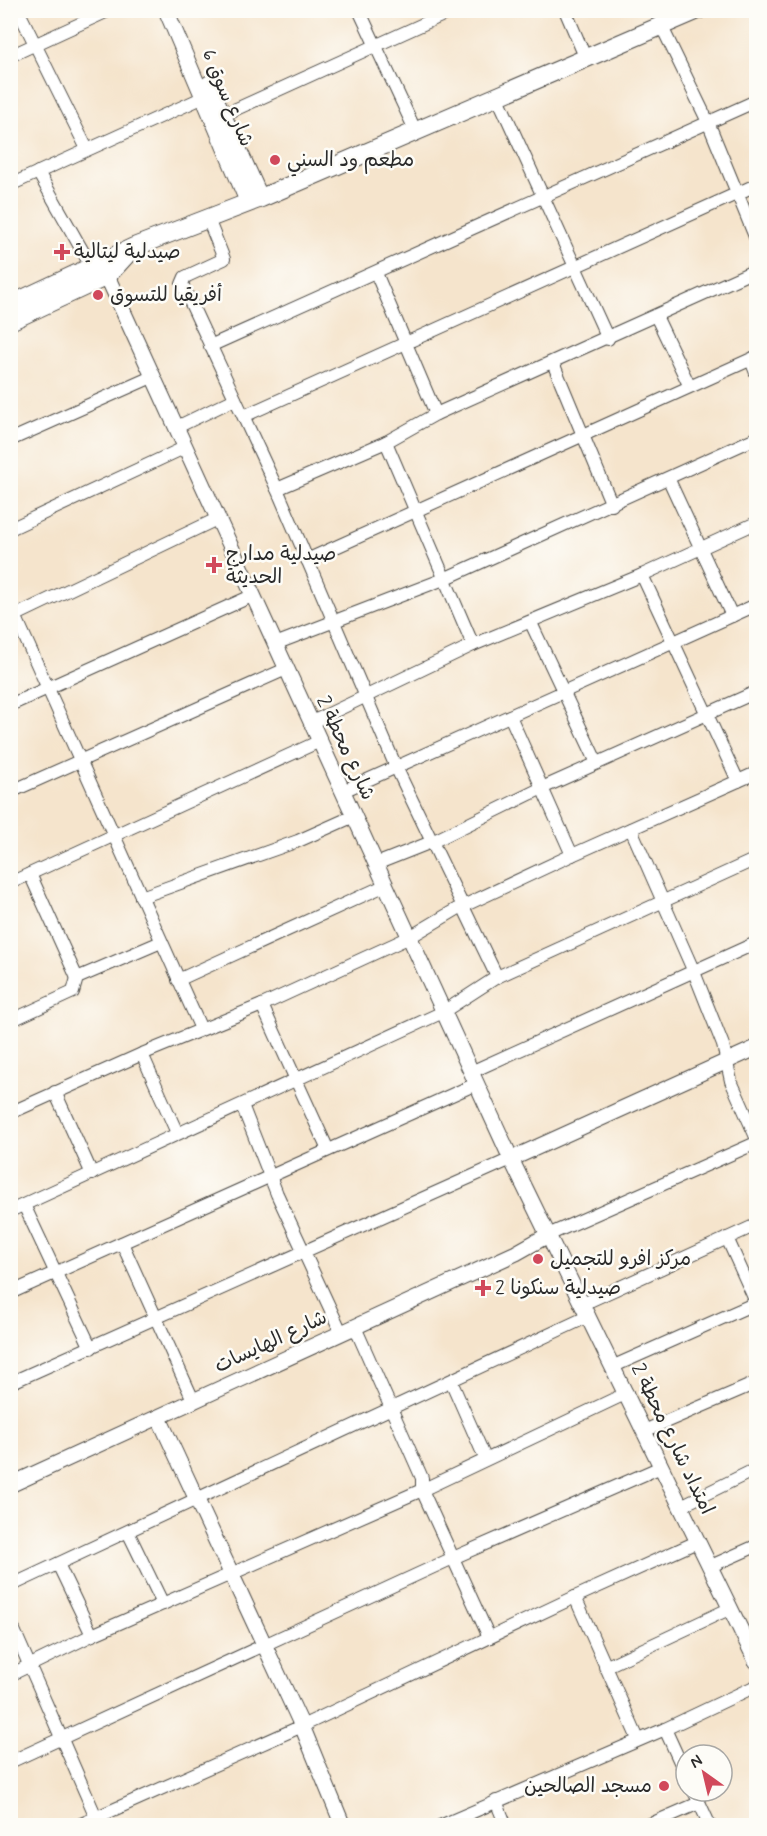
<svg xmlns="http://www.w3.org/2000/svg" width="767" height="1836" viewBox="0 0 767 1836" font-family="Mynerve,'Playpen Sans Arabic',sans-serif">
<rect width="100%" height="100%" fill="#fdfcf7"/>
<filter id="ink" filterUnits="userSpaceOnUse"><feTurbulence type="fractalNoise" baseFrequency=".0167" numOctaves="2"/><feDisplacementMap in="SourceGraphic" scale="12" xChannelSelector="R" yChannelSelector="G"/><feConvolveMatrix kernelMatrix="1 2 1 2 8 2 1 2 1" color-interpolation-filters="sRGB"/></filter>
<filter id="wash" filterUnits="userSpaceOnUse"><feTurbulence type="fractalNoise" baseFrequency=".008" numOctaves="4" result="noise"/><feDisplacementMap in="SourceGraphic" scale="24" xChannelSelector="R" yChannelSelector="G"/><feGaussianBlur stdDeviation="1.35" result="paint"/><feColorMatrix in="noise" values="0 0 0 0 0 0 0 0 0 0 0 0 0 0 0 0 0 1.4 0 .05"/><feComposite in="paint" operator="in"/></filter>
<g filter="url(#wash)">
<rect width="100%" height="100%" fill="#f5e4cc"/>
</g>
<g filter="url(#ink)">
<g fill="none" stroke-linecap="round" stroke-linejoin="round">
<g stroke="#494743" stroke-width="14">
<g id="minor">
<path d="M 18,10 L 87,149"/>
<path d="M 359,10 L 416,132"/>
<path d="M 565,10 L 586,59"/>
<path d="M 662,27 L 708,122 L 756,239"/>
<path d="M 10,56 L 110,10"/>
<path d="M 498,98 L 608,339"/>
<path d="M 223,115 L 454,10"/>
<path d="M 38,172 L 91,266"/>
<path d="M 10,185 L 204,97"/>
<path d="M 208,219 L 224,259 L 185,277 L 182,284 L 277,489 L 396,767 L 497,977"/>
<path d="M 376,273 L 436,414"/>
<path d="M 656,316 L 689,385"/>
<path d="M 210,346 L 756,101"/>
<path d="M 751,360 L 756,373"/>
<path d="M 553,363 L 612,505"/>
<path d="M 244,416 L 756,185"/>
<path d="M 177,427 L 235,399"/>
<path d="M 10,440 L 154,376"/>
<path d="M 386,442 L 473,645"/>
<path d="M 669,480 L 732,616"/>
<path d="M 277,489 L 386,442 L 436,414 L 756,270"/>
<path d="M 10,529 L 186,447"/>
<path d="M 307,560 L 756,357"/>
<path d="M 642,575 L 738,781"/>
<path d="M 10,604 L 201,1029"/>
<path d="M 10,618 L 219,518"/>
<path d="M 531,623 L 597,763"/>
<path d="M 275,644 L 444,579 L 756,438"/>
<path d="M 10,705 L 254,595"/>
<path d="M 510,716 L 572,855"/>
<path d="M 310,723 L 473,645 L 642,575 L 756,523"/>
<path d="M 343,791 L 756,605"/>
<path d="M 10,792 L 286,669"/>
<path d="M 631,829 L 694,972 L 723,1045 L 731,1081 L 756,1137"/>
<path d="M 376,864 L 434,841 L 542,788 L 756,692"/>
<path d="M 30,874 L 77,978"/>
<path d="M 10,883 L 320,741"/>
<path d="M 141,897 L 298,841 L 354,816"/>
<path d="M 178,980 L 386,885"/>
<path d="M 262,1005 L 328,1150"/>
<path d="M 10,1021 L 73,992 L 77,978 L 161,942"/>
<path d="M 142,1054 L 177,1133"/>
<path d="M 471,1072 L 756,943"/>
<path d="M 55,1092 L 92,1174"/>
<path d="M 242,1105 L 277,1194 L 341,1332"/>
<path d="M 10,1113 L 142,1054 L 262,1005 L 410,937 L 457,909 L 572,855 L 756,773"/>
<path d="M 24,1205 L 91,1348"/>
<path d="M 10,1211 L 443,1012 L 497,977 L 756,859"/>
<path d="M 548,1235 L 756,1143"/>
<path d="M 727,1238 L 756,1302"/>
<path d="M 122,1243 L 194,1402"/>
<path d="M 10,1293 L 476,1084"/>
<path d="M 583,1304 L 756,1225"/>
<path d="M 355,1327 L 422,1478 L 422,1490 L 489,1637"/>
<path d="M 614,1366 L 756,1303"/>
<path d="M 451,1381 L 485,1458"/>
<path d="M 10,1383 L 511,1159"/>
<path d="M 644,1431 L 756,1383"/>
<path d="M 681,1506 L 756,1469"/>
<path d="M 128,1532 L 163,1604"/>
<path d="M 58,1564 L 92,1635"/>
<path d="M 711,1566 L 756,1546"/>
<path d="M 10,1586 L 589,1316"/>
<path d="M 575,1597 L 638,1739"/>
<path d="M 10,1621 L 96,1817"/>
<path d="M 605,1667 L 731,1608"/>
<path d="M 10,1675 L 92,1635 L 422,1490 L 627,1393"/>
<path d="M 665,1729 L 686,1775"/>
<path d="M 10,1762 L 453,1558 L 661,1467"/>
<path d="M 694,1791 L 710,1826"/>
<path d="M 496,1801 L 506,1826"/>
<path d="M 77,1826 L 302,1726 L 575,1597 L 699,1541"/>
<path d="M 440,1826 L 665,1729 L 756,1686"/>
<path d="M 646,1826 L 699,1803"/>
</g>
</g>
<g stroke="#494743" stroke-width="17">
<g id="tertiary">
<path d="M 166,10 L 248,203"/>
<path d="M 209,83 L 261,198"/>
<path d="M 102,265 L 511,1159 L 756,1661"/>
<path d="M 511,1159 L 756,1048"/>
<path d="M 159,1418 L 302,1726 L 343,1826"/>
<path d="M 10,1485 L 516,1253 L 548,1235"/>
</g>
</g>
<g stroke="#494743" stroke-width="20">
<g id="secondary">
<path d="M 10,305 L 134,247 L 261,198 L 698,10"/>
<path d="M 10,321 L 107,276 L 129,252"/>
</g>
</g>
<use href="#minor" stroke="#fff" stroke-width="12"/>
<use href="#tertiary" stroke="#fff" stroke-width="15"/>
<use href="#secondary" stroke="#fff" stroke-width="18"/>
</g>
</g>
<g fill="#d1495b" stroke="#fdfcf7" stroke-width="2">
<circle cx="275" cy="160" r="6"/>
<path d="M59 243h6v6h6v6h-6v6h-6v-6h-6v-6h6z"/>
<circle cx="98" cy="295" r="6"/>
<path d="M211 556h6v6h6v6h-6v6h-6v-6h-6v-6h6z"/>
<circle cx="538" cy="1259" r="6"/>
<path d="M480 1279h6v6h6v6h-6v6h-6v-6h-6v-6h6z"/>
<circle cx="664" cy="1786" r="6"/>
</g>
<g text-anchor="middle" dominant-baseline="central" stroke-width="5" stroke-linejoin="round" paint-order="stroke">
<g font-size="20" fill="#2b2b2b" stroke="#fdfcf7">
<text transform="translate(227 98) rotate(67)">شارع سوق 6</text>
<text transform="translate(345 748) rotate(65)">شارع محطة 2</text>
<text transform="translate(271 1342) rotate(-25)">شارع الهايسات</text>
<text transform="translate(672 1439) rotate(64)">امتداد شارع محطة 2</text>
</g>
<g font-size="20" fill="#2b2b2b" stroke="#fdfcf7" text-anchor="start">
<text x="287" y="160">مطعم ود السني</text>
<text x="74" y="252">صيدلية ليتالية</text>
<text x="110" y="295">أفريقيا للتسوق</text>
<text x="226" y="554">صيدلية مدارج<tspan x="226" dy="23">الحديثة</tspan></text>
<text x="550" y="1259">مركز افرو للتجميل</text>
<text x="495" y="1288">صيدلية سنكونا 2</text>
<text x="652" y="1786" text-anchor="end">مسجد الصالحين</text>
</g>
</g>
<rect width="767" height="1836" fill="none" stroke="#fdfcf7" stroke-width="36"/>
<g transform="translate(704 1773) rotate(326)"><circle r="28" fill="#fdfcf7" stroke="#a9a8a5" stroke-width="1.5"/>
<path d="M0-4.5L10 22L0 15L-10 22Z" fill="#d1495b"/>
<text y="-9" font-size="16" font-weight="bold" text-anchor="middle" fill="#2b2b2b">N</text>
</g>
</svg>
